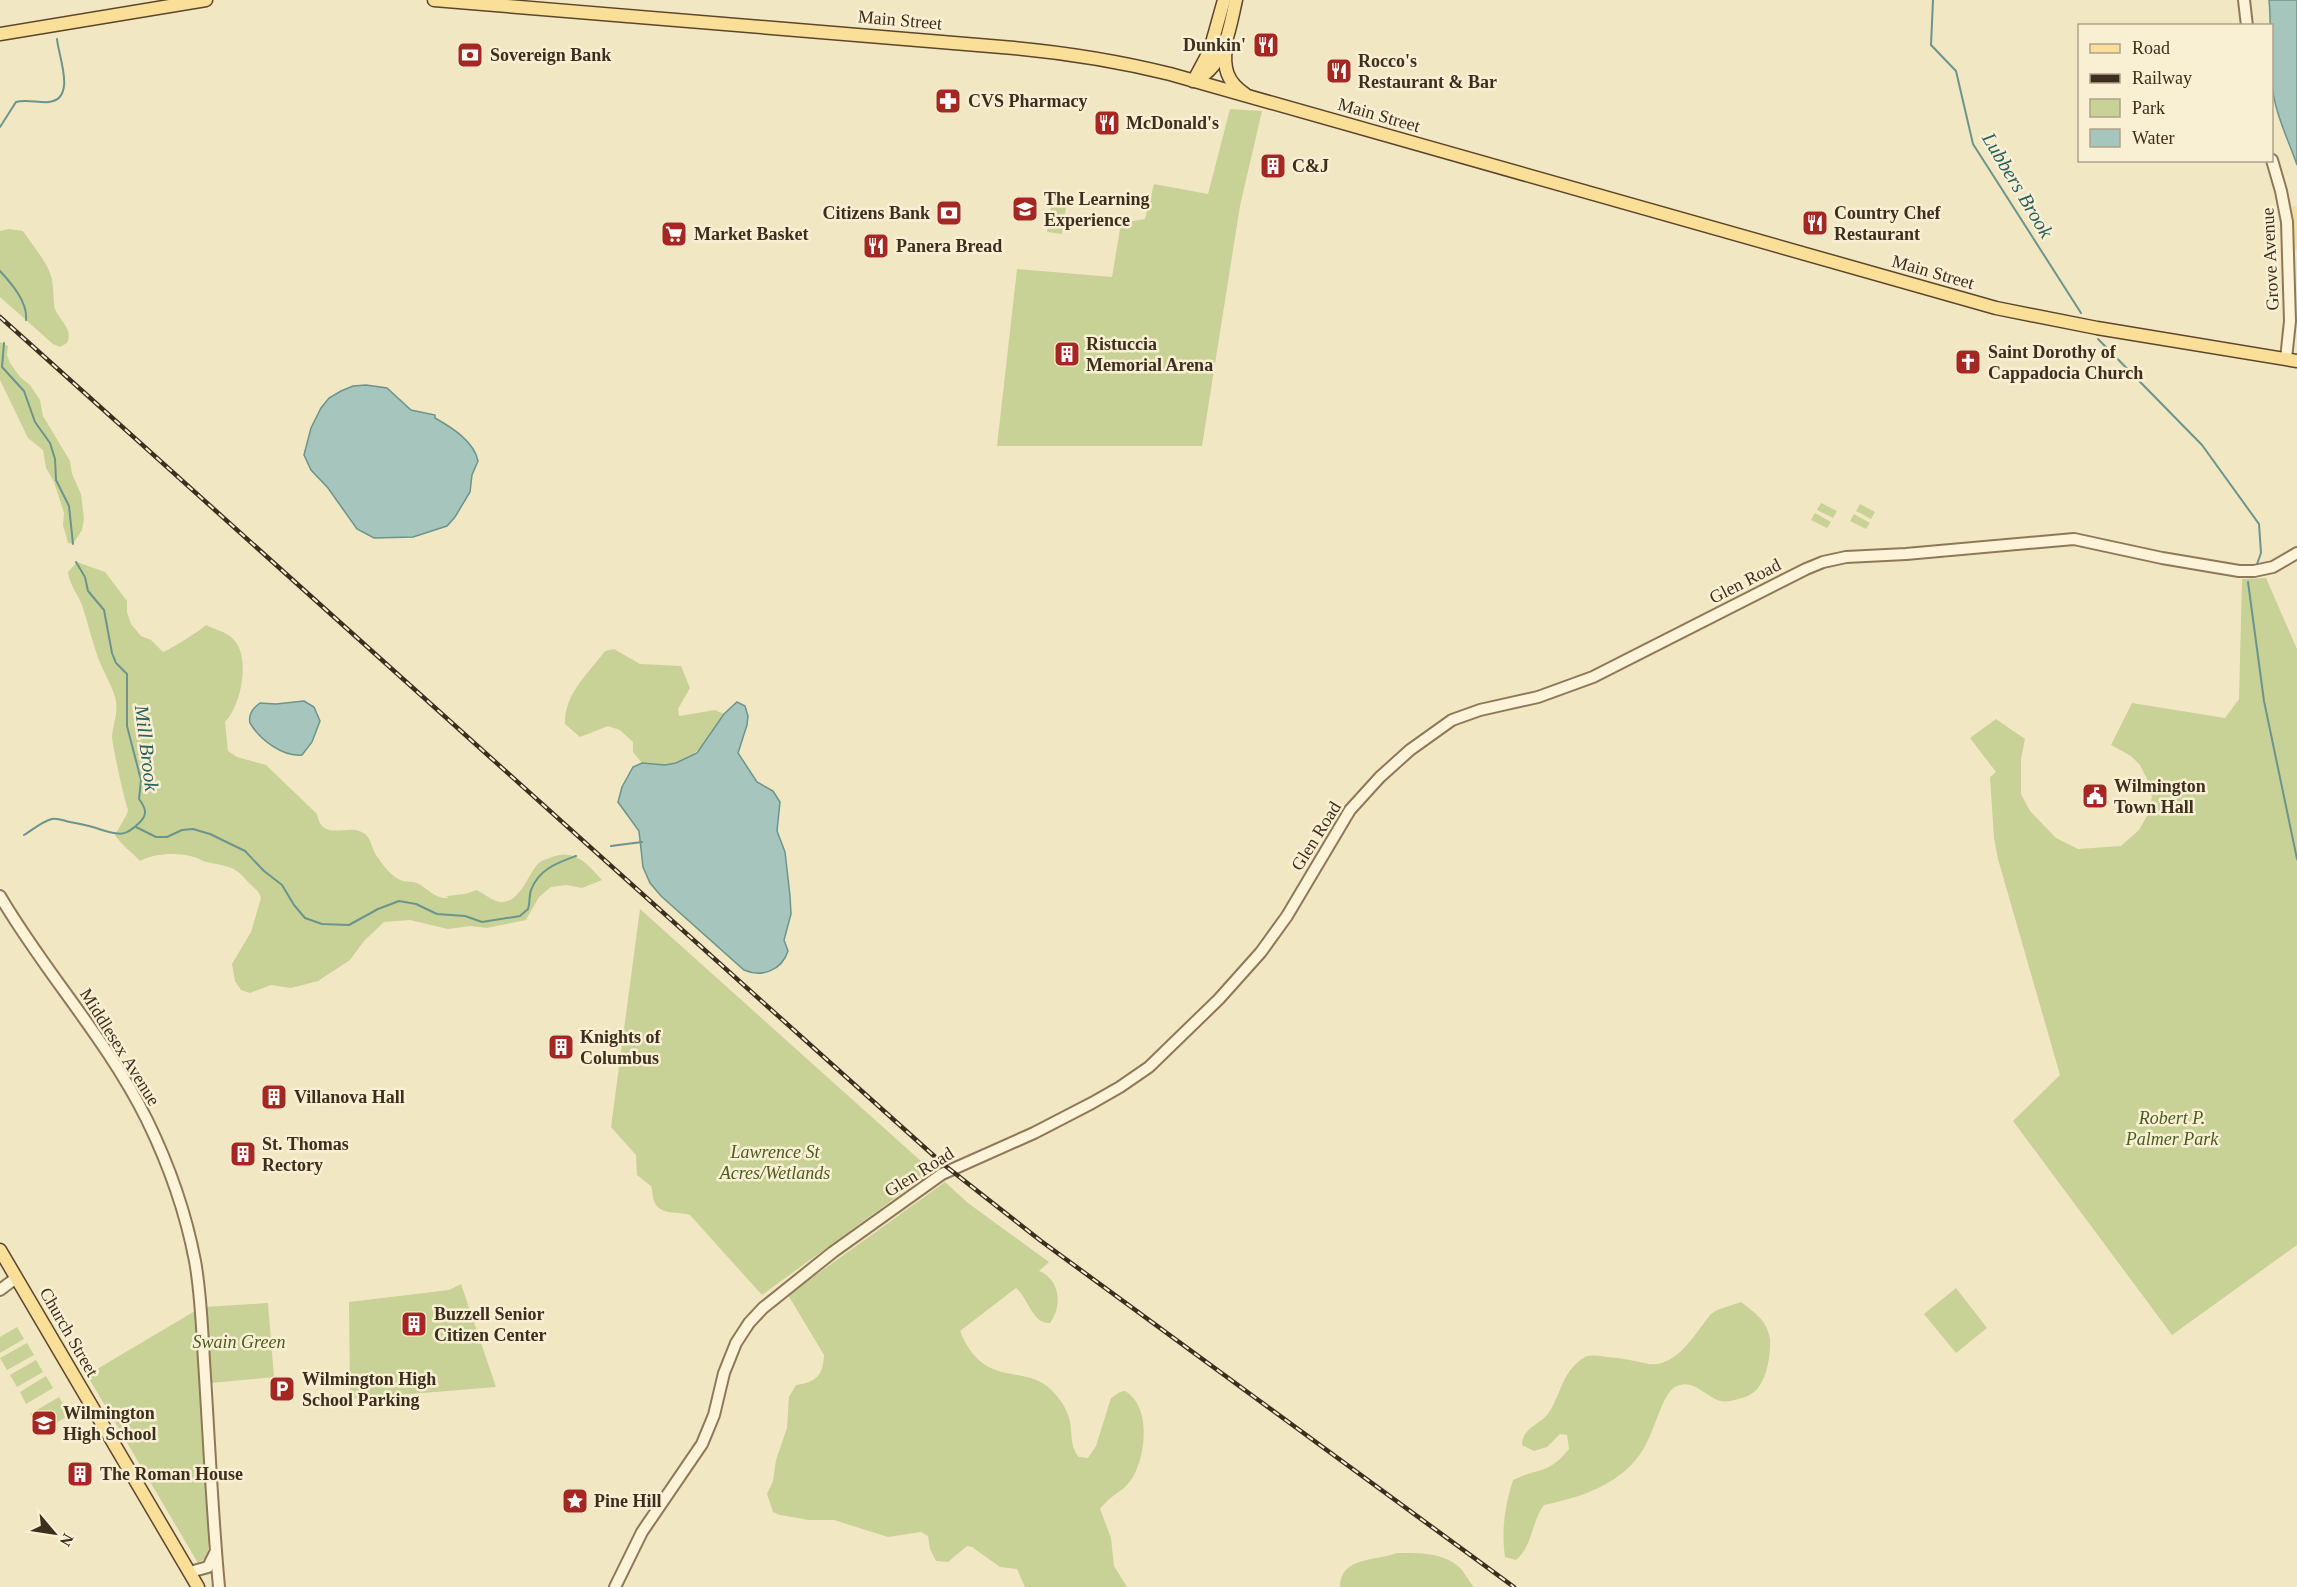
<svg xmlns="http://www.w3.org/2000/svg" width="2297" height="1587" viewBox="0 0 2297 1587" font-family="Georgia,serif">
<rect width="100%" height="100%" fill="#f2e7c3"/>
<g fill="#c8d296">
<path d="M 1230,109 L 1262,111 L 1240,206 L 1202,446 L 997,446 L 1017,269 L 1112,277 L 1121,223 L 1145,219 L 1154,184 L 1208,194 Z"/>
<path d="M 1053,193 L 1068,195 L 1062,234 L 1047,232 Z"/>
<path d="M 9,229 L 23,231 C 32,245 46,260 51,276 C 54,285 53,303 55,309 C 60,321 74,330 67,343 L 60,347 L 53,344 L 0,297 L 0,231 Z"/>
<path d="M 0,342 L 8,346 L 7,355 L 10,363 L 20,377 L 30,385 L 40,400 L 43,416 L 70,461 L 72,474 L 81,494 L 84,518 L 82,530 L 73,544 L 68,543 L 63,525 L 64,513 L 54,482 L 46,468 L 43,450 L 28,438 L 0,380 Z"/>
<path d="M 1821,503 L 1837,511 L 1833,518 L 1817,510 Z"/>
<path d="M 1860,504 L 1875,512 L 1871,519 L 1856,511 Z"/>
<path d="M 1815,513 L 1831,522 L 1827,528 L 1811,520 Z"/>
<path d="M 1854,514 L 1870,523 L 1866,529 L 1850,521 Z"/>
<path d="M 77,562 L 105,572 L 127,601 L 127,612 L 131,624 L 141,636 L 151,640 L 163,652 C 168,651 201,630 206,625 C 214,629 226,632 232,638 C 252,655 241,706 225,722 L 228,751 L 237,757 L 266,765 L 317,814 C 323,845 350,820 366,835 C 371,839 372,849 376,855 C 383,865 391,877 403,881 C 407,882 412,881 417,883 C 429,889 434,899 449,898 L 446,896 L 465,894 L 477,890 C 484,894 494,902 502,902 C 521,902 528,873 539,863 C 542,860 548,859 552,857 C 574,848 588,864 602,880 L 582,888 L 566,885 L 551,887 L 539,897 L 526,920 L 487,928 L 470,926 L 448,929 L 410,920 L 384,922 L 364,941 L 350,960 L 318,981 L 291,988 L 271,985 L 250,993 L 241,990 L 235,981 L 232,964 L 251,932 L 261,898 C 259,891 255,889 250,884 C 234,865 230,867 206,862 C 202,861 198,858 194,857 C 179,852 153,853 140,861 C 131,851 122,846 115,835 L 127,814 L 128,809 C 125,804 112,743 112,737 C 113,724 118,714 116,701 C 114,689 103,671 98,658 C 92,641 88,623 82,605 C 78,594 69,584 68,572 Z"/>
<path d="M 2266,578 L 2297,649 L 2297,1245 L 2172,1335 L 2013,1121 L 2060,1075 L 1998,859 L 1994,838 L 1990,777 L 1996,772 L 1970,738 L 1996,719 L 2025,739 L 2021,759 L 2021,794 L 2030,811 L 2056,838 L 2078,849 L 2121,846 L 2139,830 L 2147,816 L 2152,797 L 2147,779 L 2140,765 L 2131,756 L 2111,745 L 2132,703 L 2225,718 L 2239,699 L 2242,579 Z"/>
<path d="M 614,649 L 640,664 L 681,666 L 690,688 L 678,709 L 679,716 L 715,710 L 724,714 C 709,736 696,764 665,765 C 658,765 650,763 642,763 L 633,752 L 633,742 L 620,730 L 608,726 L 580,737 L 565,724 C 564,694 588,674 605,651 Z"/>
<path d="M 640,909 L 932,1171 L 762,1295 L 690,1215 C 679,1211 659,1216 654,1201 C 652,1196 653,1191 651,1186 L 637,1175 L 636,1155 L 611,1127 Z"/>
<path d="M 945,1182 L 968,1203 L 1049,1262 L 1039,1271 C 1060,1279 1063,1306 1050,1323 C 1032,1324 1029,1299 1016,1288 L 960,1331 C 985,1393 1027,1360 1055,1394 C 1061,1400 1067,1410 1069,1418 C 1073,1431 1069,1446 1079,1457 L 1088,1458 L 1096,1446 L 1111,1398 L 1120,1392 L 1125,1391 C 1152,1406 1146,1458 1131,1480 C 1123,1492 1110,1495 1100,1509 L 1111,1538 L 1114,1566 L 1127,1587 L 1025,1587 L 1017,1569 L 1000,1567 L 972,1547 L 967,1546 L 948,1562 L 936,1561 L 930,1549 L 928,1536 L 921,1532 L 888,1537 L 834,1520 L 809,1520 L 780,1515 L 773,1512 L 767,1494 L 773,1481 L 776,1460 L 787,1428 L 789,1397 L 796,1385 C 816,1382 823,1376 824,1355 L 788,1295 Z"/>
<path d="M 461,1284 L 496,1387 L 350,1399 L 349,1302 L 449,1290 Z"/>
<path d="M 1956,1288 L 1987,1328 L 1956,1353 L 1924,1314 Z"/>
<path d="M 1741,1302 C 1755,1313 1768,1321 1770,1340 C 1771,1356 1766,1386 1751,1394 C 1747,1397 1742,1398 1738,1399 C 1733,1401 1726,1402 1720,1401 C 1705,1396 1692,1377 1675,1387 C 1666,1392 1661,1409 1657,1418 C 1653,1428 1649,1439 1644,1448 C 1623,1484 1582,1497 1544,1505 C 1531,1522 1533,1546 1516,1560 L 1505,1557 C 1501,1530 1505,1505 1513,1480 C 1540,1467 1548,1475 1569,1449 L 1567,1435 L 1560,1434 L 1547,1447 L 1534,1451 L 1522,1445 C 1522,1429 1537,1426 1547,1415 C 1561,1397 1561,1371 1585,1357 C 1591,1354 1600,1356 1607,1357 C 1622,1358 1635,1361 1649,1364 C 1677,1368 1696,1332 1711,1314 L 1717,1310 Z"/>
<path d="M 268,1303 L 274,1377 L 211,1383 L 205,1307 Z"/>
<path d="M 195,1311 L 209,1542 L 207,1557 L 198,1563 L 87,1375 Z"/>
<path d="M 17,1327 L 24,1339 L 0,1353 L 0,1337 Z"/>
<path d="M 27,1343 L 34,1355 L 7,1370 L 0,1358 Z"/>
<path d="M 36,1360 L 43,1372 L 17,1387 L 10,1375 Z"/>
<path d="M 46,1376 L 53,1388 L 26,1404 L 20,1392 Z"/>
<path d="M 59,1397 L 70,1415 L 40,1432 L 30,1414 Z"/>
<path d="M 1397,1553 C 1418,1553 1442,1552 1459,1567 C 1465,1572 1468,1581 1474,1587 L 1340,1587 C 1340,1556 1378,1561 1397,1553 Z"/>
</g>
<path fill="#f1de9e" d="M 2292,206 L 2297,206 L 2297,250 L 2295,250 Z"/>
<g fill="#a6c5bd" stroke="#6b958c" stroke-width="1.5">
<path d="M 2269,0 L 2297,0 L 2297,165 C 2288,139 2274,111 2272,84 C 2268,55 2272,28 2269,0 Z"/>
<path d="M 366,385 L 387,388 L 411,410 L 435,415 L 435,418 C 451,427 474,441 478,461 L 472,475 L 470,492 L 455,517 L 447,526 L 413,537 L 374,538 L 357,529 L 328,488 L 311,470 L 304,455 L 311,428 L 321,408 L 329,398 L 341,391 L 353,386 Z"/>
<path d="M 304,701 L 314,707 L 320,721 L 312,742 L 302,755 C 283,757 260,740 250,723 C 248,714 253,708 260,703 L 276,704 Z"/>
<path d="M 737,702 L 745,706 L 748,716 L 747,725 L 738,753 L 757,782 L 773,791 L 780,802 L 777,831 L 785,852 L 790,896 L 791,914 L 784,940 L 788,951 C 782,970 762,978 744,970 L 661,896 L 650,883 L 643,867 L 639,831 L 618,802 L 622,787 L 633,767 L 642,763 L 665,765 L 676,763 L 697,753 L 724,714 Z"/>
</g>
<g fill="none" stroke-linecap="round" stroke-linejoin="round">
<g stroke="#6b958c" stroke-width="2">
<path d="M 1933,0 L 1931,45 L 1956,71 L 1973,144 L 2081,313"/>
<path d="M 0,127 L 16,102 C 27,99 38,103 49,102 C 77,99 58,55 57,39"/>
<path d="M 0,271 C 11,283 28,302 26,320"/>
<path d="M 2098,339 L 2202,445 L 2259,524 L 2261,553 L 2257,564"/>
<path d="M 4,343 L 2,367 L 24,391 L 35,422 L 50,443 L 55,459 L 56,480 L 69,506 L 73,544"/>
<path d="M 2248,582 L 2264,701 L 2297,859"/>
<path d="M 136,827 L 156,837 L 167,837 L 182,830 L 193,829 L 210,834 L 245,851 L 264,871 L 282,885 L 294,905 L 305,918 L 322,924 L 349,925 L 378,909 L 399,901 L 416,904 L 437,914 L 465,916 L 482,922 L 520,916 L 528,909 C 530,903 529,896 531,890 C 539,869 557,863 576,856"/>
<path d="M 24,835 C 32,830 43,821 52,819 C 59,818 64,821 70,822 C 81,824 92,826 102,830 C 120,835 125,837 139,823 C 148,815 146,808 139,799 L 141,780 L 127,726 L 127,674 L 116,663 L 112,653 L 104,610 L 88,591 L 85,577 L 76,562"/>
<path d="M 611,846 L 642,842"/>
</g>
<g stroke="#8f7858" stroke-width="14">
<g id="minor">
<path d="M 2244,0 L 2247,26"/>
<path d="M 2272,160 L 2281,191 L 2287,222 L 2290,321 L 2286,359"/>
<path d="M 0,896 C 45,973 107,1039 147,1120 C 168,1163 186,1214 195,1261 C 201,1294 202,1328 204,1361 C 209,1436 212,1512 219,1587"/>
<path d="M 0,1290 L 16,1278"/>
<path d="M 190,1572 L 208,1567 L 215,1553"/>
<path d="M 615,1587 L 642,1532 L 702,1444 L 714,1415 L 724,1373 L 736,1343 L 749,1323 L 763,1308 L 833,1252 L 942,1174 L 1034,1133 L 1092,1103 L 1120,1087 L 1149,1067 L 1219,999 L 1261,952 L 1287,916 L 1350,810 L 1380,777 L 1410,750 L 1452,720 L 1480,710 L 1538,697 L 1593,677 L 1806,569 L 1823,562 L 1846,557 L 1906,554 L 2074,539 L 2162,558 L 2239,571 L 2254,571 L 2273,567 L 2297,553"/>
</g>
</g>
<g stroke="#5c452c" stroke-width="15">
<g id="major">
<path d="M 434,0 L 1014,48 C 1067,53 1118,61 1170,74 L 1996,308 L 2097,328 L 2297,361"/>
<path d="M 0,34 L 206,0"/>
<path d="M 1226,47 C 1223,68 1227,82 1245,94"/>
<path d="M 1194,80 L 1210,50 L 1224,0"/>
<path d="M 1193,81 C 1225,68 1229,30 1236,0"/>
<path d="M 0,1250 L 198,1587"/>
</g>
</g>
<use href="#minor" stroke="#fcf3d8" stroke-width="10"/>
<use href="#major" stroke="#f9df98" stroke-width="12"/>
<g stroke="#3d2e1d" stroke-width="4.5">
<path id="rail" d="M 0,317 L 943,1164 L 1041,1241 L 1514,1587"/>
</g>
<use href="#rail" stroke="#f9f0d4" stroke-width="2" stroke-dasharray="7" stroke-linecap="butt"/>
</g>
<defs>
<g id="restaurant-square" transform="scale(1.35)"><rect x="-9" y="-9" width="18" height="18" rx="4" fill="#a42722" stroke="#f9f0d4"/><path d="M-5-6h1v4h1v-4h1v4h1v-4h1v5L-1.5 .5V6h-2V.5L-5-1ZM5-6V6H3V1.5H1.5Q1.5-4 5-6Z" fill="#fff"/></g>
<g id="bank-square" transform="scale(1.35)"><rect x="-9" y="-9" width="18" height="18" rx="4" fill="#a42722" stroke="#f9f0d4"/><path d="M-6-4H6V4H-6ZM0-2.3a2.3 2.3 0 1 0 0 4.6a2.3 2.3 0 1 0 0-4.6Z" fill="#fff"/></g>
<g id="pharmacy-square" transform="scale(1.35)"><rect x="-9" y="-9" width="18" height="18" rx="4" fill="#a42722" stroke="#f9f0d4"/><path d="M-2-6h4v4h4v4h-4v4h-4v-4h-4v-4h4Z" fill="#fff"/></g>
<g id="building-square" transform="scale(1.35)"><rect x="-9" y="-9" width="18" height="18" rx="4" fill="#a42722" stroke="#f9f0d4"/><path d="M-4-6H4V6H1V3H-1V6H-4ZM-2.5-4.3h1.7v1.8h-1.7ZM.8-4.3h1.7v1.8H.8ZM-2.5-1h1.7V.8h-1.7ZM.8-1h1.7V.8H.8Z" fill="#fff"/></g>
<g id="school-square" transform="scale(1.35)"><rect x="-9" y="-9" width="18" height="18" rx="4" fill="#a42722" stroke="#f9f0d4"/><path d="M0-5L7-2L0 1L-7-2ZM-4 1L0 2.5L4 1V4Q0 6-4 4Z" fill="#fff"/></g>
<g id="supermarket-square" transform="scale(1.35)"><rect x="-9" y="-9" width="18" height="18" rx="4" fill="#a42722" stroke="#f9f0d4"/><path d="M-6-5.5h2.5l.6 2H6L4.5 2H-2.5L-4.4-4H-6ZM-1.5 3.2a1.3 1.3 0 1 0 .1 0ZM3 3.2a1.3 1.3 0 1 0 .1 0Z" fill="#fff"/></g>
<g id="church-square" transform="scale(1.35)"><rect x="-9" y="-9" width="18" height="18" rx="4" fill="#a42722" stroke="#f9f0d4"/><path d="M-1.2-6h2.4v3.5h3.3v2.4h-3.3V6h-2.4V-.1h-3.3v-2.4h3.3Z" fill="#fff"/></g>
<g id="civic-square" transform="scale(1.35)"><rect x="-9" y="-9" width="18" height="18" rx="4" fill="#a42722" stroke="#f9f0d4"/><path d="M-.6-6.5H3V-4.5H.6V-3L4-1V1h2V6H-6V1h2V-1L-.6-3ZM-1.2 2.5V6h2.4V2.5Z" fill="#fff"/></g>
<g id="parking-square" transform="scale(1.35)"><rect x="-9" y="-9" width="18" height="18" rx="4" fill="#a42722" stroke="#f9f0d4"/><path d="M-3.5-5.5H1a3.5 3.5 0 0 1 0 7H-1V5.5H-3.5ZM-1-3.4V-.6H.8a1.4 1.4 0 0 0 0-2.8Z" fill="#fff"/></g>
<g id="sight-square" transform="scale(1.35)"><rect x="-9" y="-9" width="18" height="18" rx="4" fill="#a42722" stroke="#f9f0d4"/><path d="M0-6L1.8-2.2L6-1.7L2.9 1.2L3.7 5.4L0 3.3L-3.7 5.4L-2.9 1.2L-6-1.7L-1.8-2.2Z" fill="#fff"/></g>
</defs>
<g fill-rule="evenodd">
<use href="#restaurant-square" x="1266" y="45"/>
<use href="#bank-square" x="470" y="55"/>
<use href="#restaurant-square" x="1339" y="71"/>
<use href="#pharmacy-square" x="948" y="101"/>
<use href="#restaurant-square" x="1107" y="123"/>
<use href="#building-square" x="1273" y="166"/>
<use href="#school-square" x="1025" y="209"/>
<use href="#bank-square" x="949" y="213"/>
<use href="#restaurant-square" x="1815" y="223"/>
<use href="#supermarket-square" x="674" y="234"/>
<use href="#restaurant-square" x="876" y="246"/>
<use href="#building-square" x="1067" y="354"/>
<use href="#church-square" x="1968" y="362"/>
<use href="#civic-square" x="2095" y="796"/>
<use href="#building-square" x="561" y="1047"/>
<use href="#building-square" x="274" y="1097"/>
<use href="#building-square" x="243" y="1154"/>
<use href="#building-square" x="414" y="1324"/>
<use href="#parking-square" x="282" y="1389"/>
<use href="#school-square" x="44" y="1423"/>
<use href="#building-square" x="80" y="1474"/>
<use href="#sight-square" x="575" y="1501"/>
</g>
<g text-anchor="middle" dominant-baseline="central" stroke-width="5" stroke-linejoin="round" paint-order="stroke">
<g font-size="18" fill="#3d2e1d" stroke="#f9f0d4">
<text transform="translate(900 20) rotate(5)">Main Street</text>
<text transform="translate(1379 115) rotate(16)">Main Street</text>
<text transform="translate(2270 259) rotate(-93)">Grove Avenue</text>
<text transform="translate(1933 272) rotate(16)">Main Street</text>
<text transform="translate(1745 581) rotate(-27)">Glen Road</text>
<text transform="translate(1316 836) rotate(-58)">Glen Road</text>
<text transform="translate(120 1047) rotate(58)">Middlesex Avenue</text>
<text transform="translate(919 1172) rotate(-32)">Glen Road</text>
<text transform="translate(69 1332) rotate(60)">Church Street</text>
</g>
<g font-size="18" font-weight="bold" fill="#3d2e1d" stroke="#f9f0d4" text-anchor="start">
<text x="1246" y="45" text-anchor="end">Dunkin'</text>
<text x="490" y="55">Sovereign Bank</text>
<text x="1358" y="61">Rocco's<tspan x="1358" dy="21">Restaurant &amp; Bar</tspan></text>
<text x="968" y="101">CVS Pharmacy</text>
<text x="1126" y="123">McDonald's</text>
<text x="1292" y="166">C&amp;J</text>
<text x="1044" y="199">The Learning<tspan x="1044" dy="21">Experience</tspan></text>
<text x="930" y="213" text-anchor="end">Citizens Bank</text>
<text x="1834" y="213">Country Chef<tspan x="1834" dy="21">Restaurant</tspan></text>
<text x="694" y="234">Market Basket</text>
<text x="896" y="246">Panera Bread</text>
<text x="1086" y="344">Ristuccia<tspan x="1086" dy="21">Memorial Arena</tspan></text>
<text x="1988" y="352">Saint Dorothy of<tspan x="1988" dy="21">Cappadocia Church</tspan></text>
<text x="2114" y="786">Wilmington<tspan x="2114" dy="21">Town Hall</tspan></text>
<text x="580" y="1037">Knights of<tspan x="580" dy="21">Columbus</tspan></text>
<text x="294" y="1097">Villanova Hall</text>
<text x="262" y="1144">St. Thomas<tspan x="262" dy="21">Rectory</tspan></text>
<text x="434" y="1314">Buzzell Senior<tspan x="434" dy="21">Citizen Center</tspan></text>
<text x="302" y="1379">Wilmington High<tspan x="302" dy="21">School Parking</tspan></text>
<text x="63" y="1413">Wilmington<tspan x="63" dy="21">High School</tspan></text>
<text x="100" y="1474">The Roman House</text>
<text x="594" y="1501">Pine Hill</text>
</g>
<g font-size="18" font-style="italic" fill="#4b5c22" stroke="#f9f0d4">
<text x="2172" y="1118">Robert P.<tspan x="2172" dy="21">Palmer Park</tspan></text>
<text x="775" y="1152">Lawrence St<tspan x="775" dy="21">Acres/Wetlands</tspan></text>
<text x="239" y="1342">Swain Green</text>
</g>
<g font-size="20" font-style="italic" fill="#2b5f5e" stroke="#f9f0d4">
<text transform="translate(2018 185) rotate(59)">Lubbers Brook</text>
<text transform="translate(147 748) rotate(83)">Mill Brook</text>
</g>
</g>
<rect x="2078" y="24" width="195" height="138" fill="#f9f0d4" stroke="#aea28b" stroke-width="1.5"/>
<rect x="2090" y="44" width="30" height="9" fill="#f9df98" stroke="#aea28b" stroke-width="1.5"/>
<text x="2132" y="54" font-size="18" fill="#3d2e1d">Road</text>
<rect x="2090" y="74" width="30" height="9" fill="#3d2e1d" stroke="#aea28b" stroke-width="1.5"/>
<text x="2132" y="84" font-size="18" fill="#3d2e1d">Railway</text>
<rect x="2090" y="99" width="30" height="18" fill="#c8d296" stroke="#aea28b" stroke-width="1.5"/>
<text x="2132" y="114" font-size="18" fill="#3d2e1d">Park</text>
<rect x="2090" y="129" width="30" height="18" fill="#a6c5bd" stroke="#aea28b" stroke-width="1.5"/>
<text x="2132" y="144" font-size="18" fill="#3d2e1d">Water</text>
<g transform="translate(54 1533) rotate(119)" stroke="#f9f0d4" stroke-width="4.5" paint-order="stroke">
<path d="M0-4.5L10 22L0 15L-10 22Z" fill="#3d2e1d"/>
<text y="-9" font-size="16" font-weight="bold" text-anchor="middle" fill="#3d2e1d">N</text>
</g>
</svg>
